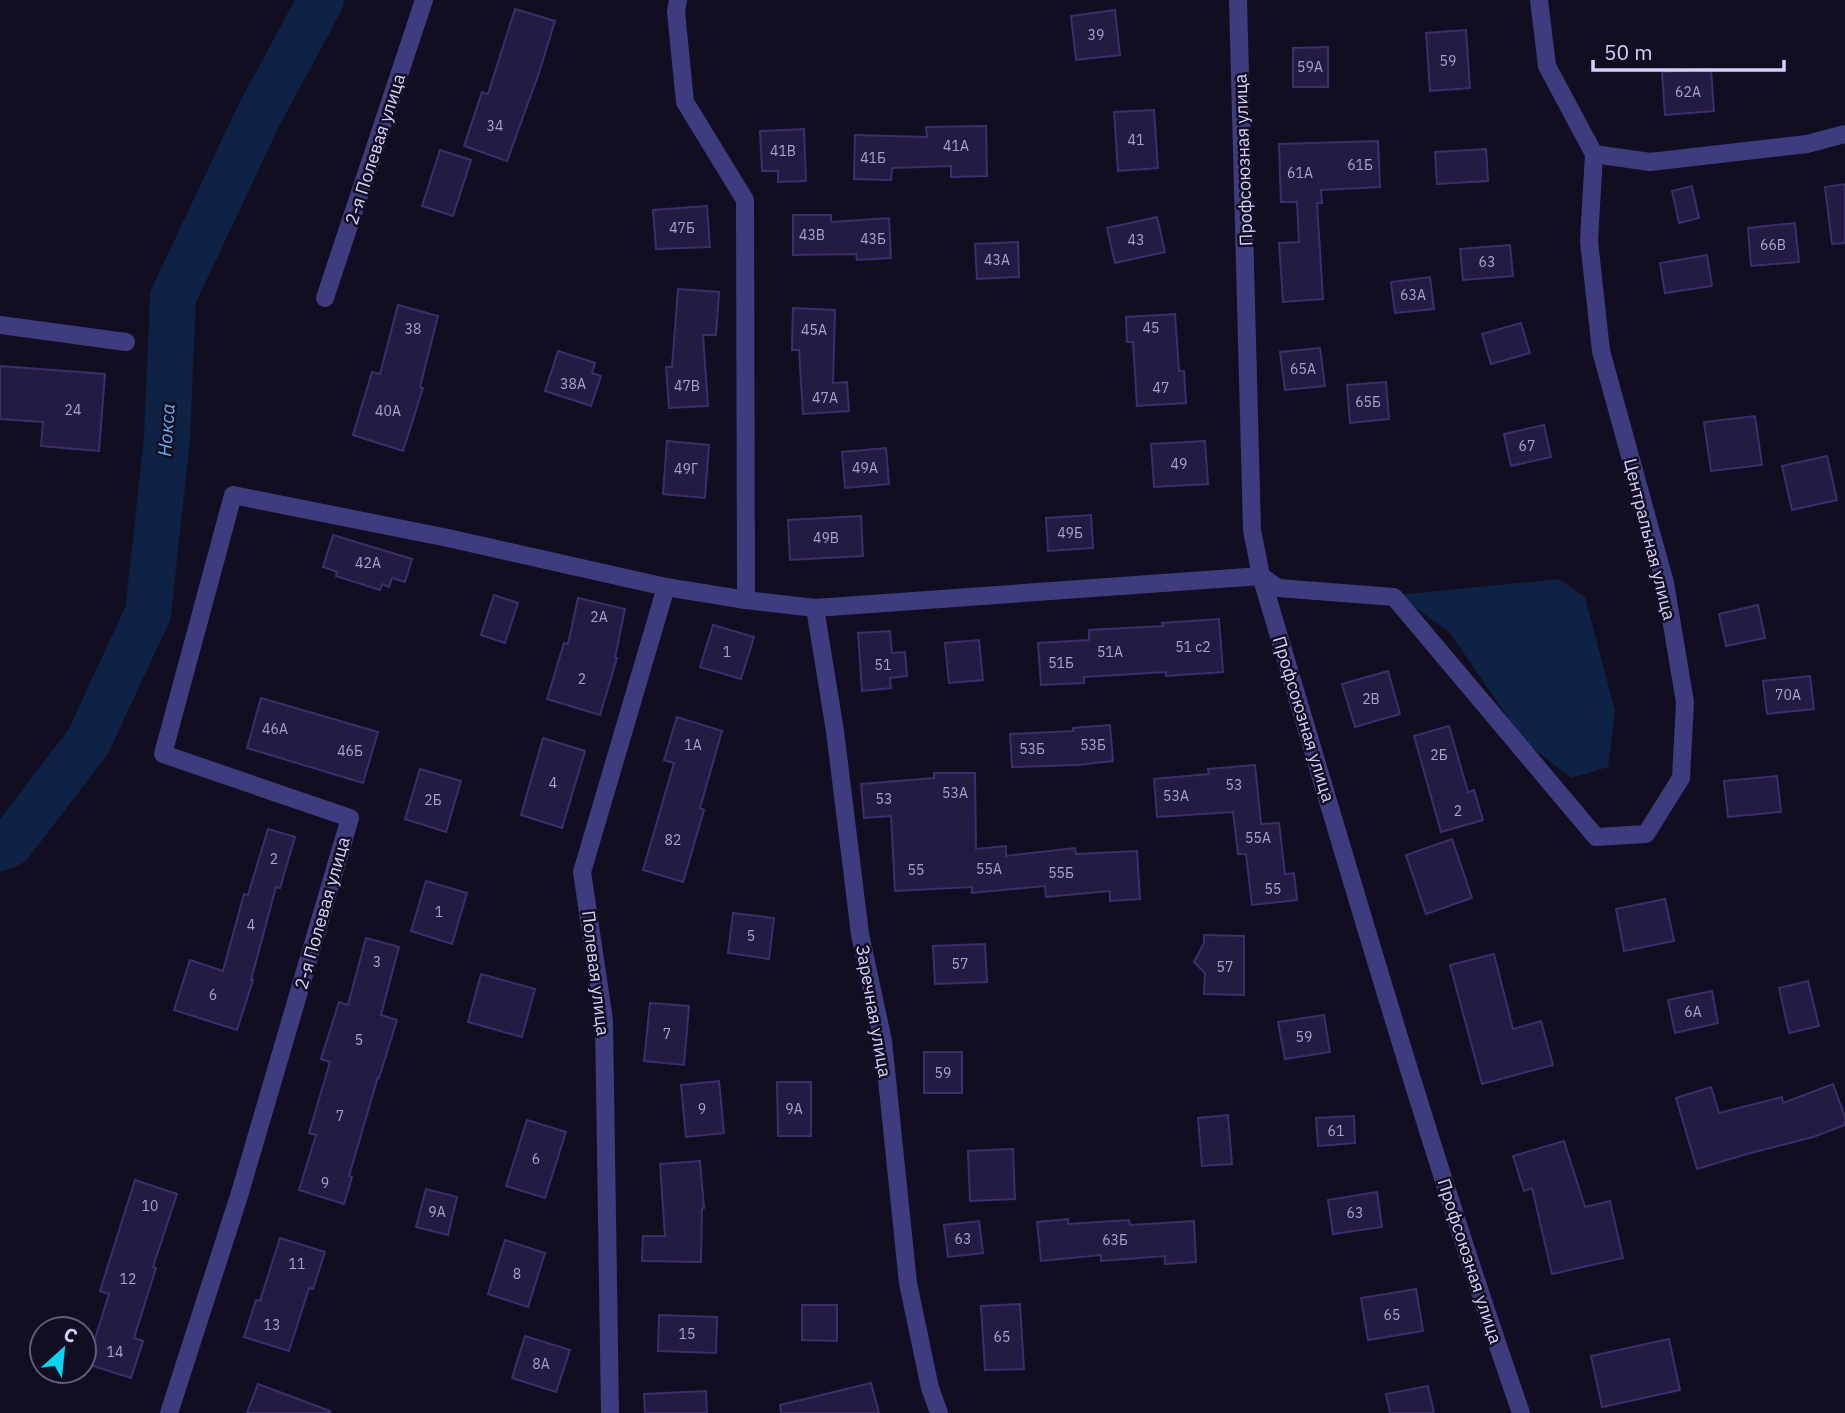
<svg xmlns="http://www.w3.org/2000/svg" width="1845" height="1413" viewBox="0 0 1845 1413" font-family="'IBM Plex Sans',sans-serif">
<rect width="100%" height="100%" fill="#120e21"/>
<path fill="#0e2245" d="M 1559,579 L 1585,597 L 1615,711 L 1608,767 L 1571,778 L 1524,741 L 1450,633 L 1398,595 Z"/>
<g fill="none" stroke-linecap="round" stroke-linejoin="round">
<path stroke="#0e2245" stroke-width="46" d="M 0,848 L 10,844 L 88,742 L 148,613 L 167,439 L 173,297 L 260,113 L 321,0"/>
</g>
<g fill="#241b42" stroke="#3c2e6d" stroke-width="2">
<path d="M 515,9 L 555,21 L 539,73 L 507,161 L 464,146 L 482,92 L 488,94 Z"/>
<path d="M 1115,10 L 1120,55 L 1076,60 L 1071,16 Z"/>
<path d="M 1466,30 L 1470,88 L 1430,91 L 1426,33 Z"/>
<path d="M 1328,47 L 1328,87 L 1293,87 L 1293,48 Z"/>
<path d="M 1711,69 L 1714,111 L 1665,115 L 1662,72 Z"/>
<path d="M 1154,110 L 1158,168 L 1118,171 L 1114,112 Z"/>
<path d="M 986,126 L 987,176 L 951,177 L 951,166 L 892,168 L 891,180 L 854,179 L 855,135 L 927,137 L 926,127 Z"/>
<path d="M 804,129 L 806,181 L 778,182 L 778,171 L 762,171 L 760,131 Z"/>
<path d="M 1378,141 L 1380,187 L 1321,190 L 1322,203 L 1317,203 L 1323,299 L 1283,302 L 1279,243 L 1299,242 L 1297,202 L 1281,202 L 1279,144 Z"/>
<path d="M 1486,149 L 1488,181 L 1437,184 L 1435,152 Z"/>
<path d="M 440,150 L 471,160 L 453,216 L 422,206 Z"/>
<path d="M 1845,184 L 1845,243 L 1832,244 L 1825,187 Z"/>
<path d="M 1692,186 L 1699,218 L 1679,223 L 1672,191 Z"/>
<path d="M 707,206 L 710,247 L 656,249 L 653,210 Z"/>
<path d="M 793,215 L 831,215 L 831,222 L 889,218 L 891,258 L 857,260 L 856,254 L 793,255 Z"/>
<path d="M 1157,217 L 1165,252 L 1115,263 L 1107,228 Z"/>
<path d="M 1795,223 L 1799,262 L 1751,266 L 1748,228 Z"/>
<path d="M 1018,242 L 1019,277 L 977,279 L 975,244 Z"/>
<path d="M 1510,245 L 1513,276 L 1463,280 L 1460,249 Z"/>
<path d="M 1707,255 L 1712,286 L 1665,293 L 1660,263 Z"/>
<path d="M 1430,277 L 1434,309 L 1395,313 L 1391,282 Z"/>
<path d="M 678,289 L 719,292 L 716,335 L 703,335 L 708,406 L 669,408 L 666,367 L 672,367 Z"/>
<path d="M 398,305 L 438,316 L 420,387 L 423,388 L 403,451 L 353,435 L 372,372 L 380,374 Z"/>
<path d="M 793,308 L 835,310 L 833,383 L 847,382 L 849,411 L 803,414 L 799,350 L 792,350 Z"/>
<path d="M 1175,314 L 1179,371 L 1184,371 L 1186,403 L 1137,406 L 1133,342 L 1127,342 L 1126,317 Z"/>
<path d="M 1521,323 L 1530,353 L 1491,364 L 1482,334 Z"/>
<path d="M 1320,348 L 1325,386 L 1285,390 L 1280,352 Z"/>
<path d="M 558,351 L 595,363 L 592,373 L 601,376 L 591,406 L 545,391 Z"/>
<path d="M 0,366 L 105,374 L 99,451 L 41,446 L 43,422 L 0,419 Z"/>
<path d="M 1386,382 L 1389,419 L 1350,423 L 1347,385 Z"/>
<path d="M 1755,416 L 1762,465 L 1711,471 L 1704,422 Z"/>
<path d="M 1544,425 L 1551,457 L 1511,466 L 1504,434 Z"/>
<path d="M 667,441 L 709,445 L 705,498 L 663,494 Z"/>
<path d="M 1205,441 L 1208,484 L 1154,487 L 1151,444 Z"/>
<path d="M 886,448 L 889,484 L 845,488 L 842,452 Z"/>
<path d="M 1827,456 L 1837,500 L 1792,510 L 1782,466 Z"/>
<path d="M 1091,515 L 1093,548 L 1048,551 L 1046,518 Z"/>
<path d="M 861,516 L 863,556 L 790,560 L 788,520 Z"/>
<path d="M 333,535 L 412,559 L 405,582 L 392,578 L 389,587 L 382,584 L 380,590 L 336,576 L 337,572 L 323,567 Z"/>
<path d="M 494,595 L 518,603 L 505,643 L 481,635 Z"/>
<path d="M 578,598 L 625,609 L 615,658 L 617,658 L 600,715 L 547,699 L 564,643 L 568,644 Z"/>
<path d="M 1758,605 L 1765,638 L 1726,646 L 1719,614 Z"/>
<path d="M 1219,619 L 1223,672 L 1166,676 L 1166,672 L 1084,677 L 1084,683 L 1041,685 L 1038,643 L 1089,640 L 1089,630 L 1163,626 L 1162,623 Z"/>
<path d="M 713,625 L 754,637 L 741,679 L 700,667 Z"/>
<path d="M 890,631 L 892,653 L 905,652 L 907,676 L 890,678 L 891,688 L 862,691 L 858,633 Z"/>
<path d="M 979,640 L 983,680 L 949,683 L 945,643 Z"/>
<path d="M 1388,671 L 1400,714 L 1355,727 L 1342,684 Z"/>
<path d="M 1810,676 L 1814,709 L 1767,714 L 1763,681 Z"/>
<path d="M 261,698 L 378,732 L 363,783 L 247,748 Z"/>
<path d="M 677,717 L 722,731 L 700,808 L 704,810 L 683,882 L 643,870 L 674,763 L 664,760 Z"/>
<path d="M 1110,725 L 1113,761 L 1077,765 L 1012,767 L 1010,734 L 1073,731 L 1073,728 Z"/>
<path d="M 1449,726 L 1468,792 L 1474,790 L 1483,820 L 1441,832 L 1414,736 Z"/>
<path d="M 543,738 L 585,751 L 562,828 L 521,815 Z"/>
<path d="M 1255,765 L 1261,824 L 1279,823 L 1285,874 L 1294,873 L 1297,900 L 1252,905 L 1246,854 L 1238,854 L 1233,812 L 1157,817 L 1154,779 L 1209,774 L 1208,769 Z"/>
<path d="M 420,769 L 461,781 L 446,832 L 405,819 Z"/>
<path d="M 934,773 L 975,773 L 976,849 L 1006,846 L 1006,856 L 1075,848 L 1076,854 L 1137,851 L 1140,899 L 1110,901 L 1110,891 L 1046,897 L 1045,886 L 972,893 L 972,887 L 895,891 L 891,816 L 864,818 L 861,784 L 934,778 Z"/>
<path d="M 1777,776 L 1781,812 L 1728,817 L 1724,781 Z"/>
<path d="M 268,829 L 295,837 L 280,888 L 276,887 L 251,980 L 253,980 L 237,1030 L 174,1010 L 190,960 L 223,971 L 244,894 L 248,895 Z"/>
<path d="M 1452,839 L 1472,898 L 1426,914 L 1406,855 Z"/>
<path d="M 426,881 L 467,893 L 452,944 L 411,931 Z"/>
<path d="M 1665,899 L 1674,941 L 1624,951 L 1616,909 Z"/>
<path d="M 733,913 L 774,918 L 769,959 L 728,953 Z"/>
<path d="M 1204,935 L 1244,936 L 1244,995 L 1204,994 L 1205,973 L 1194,962 L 1204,943 Z"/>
<path d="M 366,938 L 399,947 L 381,1015 L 397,1020 L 379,1078 L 378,1077 L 349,1176 L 352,1177 L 344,1204 L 299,1190 L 316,1135 L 309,1133 L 330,1062 L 321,1059 L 339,1002 L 348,1005 Z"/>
<path d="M 985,944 L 987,982 L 935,984 L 933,946 Z"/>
<path d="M 1494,954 L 1513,1029 L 1541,1021 L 1553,1065 L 1482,1084 L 1450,965 Z"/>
<path d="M 481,974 L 535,989 L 522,1037 L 468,1022 Z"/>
<path d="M 1808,981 L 1819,1026 L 1789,1033 L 1779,988 Z"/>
<path d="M 1712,991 L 1718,1023 L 1675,1033 L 1668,1000 Z"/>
<path d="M 650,1003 L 689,1006 L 684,1065 L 644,1061 Z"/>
<path d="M 1324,1015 L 1330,1052 L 1285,1059 L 1278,1022 Z"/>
<rect x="924" y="1052" width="38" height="41"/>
<path d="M 719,1081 L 724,1133 L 686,1137 L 681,1085 Z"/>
<path d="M 777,1082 L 811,1082 L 811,1136 L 778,1136 Z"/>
<path d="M 1833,1084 L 1845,1117 L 1845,1125 L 1813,1137 L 1747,1154 L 1697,1169 L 1676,1098 L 1711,1087 L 1719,1113 L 1782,1097 L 1783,1103 Z"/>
<path d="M 1228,1115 L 1232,1164 L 1202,1166 L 1198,1118 Z"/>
<path d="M 1354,1116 L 1355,1143 L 1318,1146 L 1316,1118 Z"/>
<path d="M 527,1120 L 566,1132 L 545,1198 L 506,1186 Z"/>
<path d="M 1564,1141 L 1585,1207 L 1610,1201 L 1623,1258 L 1552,1274 L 1532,1188 L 1524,1191 L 1513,1156 Z"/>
<path d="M 1013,1149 L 1015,1199 L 970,1201 L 968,1151 Z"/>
<path d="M 700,1161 L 704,1208 L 702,1208 L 701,1262 L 642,1261 L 643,1236 L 665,1236 L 660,1164 Z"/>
<path d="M 135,1180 L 177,1194 L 153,1267 L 156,1268 L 134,1338 L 143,1341 L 131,1378 L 87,1364 L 109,1294 L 100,1291 Z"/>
<path d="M 426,1189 L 457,1197 L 448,1235 L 416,1227 Z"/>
<path d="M 1377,1192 L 1382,1227 L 1333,1234 L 1328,1200 Z"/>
<path d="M 1068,1219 L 1068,1224 L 1129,1220 L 1130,1225 L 1194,1221 L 1196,1262 L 1165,1264 L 1165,1256 L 1101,1261 L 1101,1255 L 1041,1261 L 1037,1222 Z"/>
<path d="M 979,1221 L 983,1253 L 948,1257 L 944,1225 Z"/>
<path d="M 280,1238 L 325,1252 L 313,1289 L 309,1288 L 289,1351 L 244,1337 L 256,1300 L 260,1301 Z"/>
<path d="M 505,1240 L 545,1253 L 528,1307 L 488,1294 Z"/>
<path d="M 1416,1289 L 1423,1331 L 1368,1340 L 1361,1298 Z"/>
<path d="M 1020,1304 L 1024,1369 L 985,1370 L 981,1306 Z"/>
<path d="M 802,1305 L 837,1305 L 837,1341 L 802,1340 Z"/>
<path d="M 659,1315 L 717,1317 L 716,1353 L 658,1351 Z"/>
<path d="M 525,1336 L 570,1350 L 556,1392 L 512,1378 Z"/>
<path d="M 1669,1339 L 1680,1390 L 1602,1407 L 1591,1356 Z"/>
<path d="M 871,1383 L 879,1413 L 781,1413 L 780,1405 Z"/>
<path d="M 258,1384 L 330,1411 L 330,1413 L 247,1413 Z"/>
<path d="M 1428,1386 L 1434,1413 L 1390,1413 L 1386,1394 Z"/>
<path d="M 706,1391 L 707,1413 L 645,1413 L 644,1394 Z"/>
</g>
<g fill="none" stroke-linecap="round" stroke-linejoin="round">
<g stroke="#3f3b7f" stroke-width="18">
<path d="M 678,0 L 676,12 L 685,102 L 745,200 L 746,600"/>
<path d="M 1238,0 L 1252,530 L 1261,576 C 1345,856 1425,1137 1521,1413"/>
<path d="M 1594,154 L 1650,162 L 1807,144 L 1845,134"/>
<path d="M 325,298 L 424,0"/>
<path d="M 0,325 L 126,342"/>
<path d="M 815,608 L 835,731 L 860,934 L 883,1041 L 908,1283 L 930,1388 L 939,1413"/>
<path d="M 169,1413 L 239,1196 L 350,818 L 163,754 L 233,495 L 448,538 L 666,587 L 746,600 L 815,608 L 1261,576 L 1278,588 L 1394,597 L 1596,837 L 1646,834 L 1681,778 L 1685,702 L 1665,583 L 1601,351 L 1589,241 L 1594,154 L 1547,66 L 1539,0"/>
<path d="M 610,1413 L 604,1020 L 582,872 L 666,587"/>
</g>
</g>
<g text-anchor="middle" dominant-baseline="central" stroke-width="5" stroke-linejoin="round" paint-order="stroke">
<g font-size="14" fill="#aaa3ce">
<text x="1096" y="35">39</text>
<text x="1448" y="61">59</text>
<text x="1310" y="67">59А</text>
<text x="1688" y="92">62А</text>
<text x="495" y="126">34</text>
<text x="1136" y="140">41</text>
<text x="956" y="146">41А</text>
<text x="783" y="151">41В</text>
<text x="873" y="158">41Б</text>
<text x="1360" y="165">61Б</text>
<text x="1300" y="173">61А</text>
<text x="682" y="228">47Б</text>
<text x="812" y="235">43В</text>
<text x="873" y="239">43Б</text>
<text x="1136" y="240">43</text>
<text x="1773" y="245">66В</text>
<text x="997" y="260">43А</text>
<text x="1487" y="262">63</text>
<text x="1413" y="295">63А</text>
<text x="1151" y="328">45</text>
<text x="413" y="329">38</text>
<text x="814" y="330">45А</text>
<text x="1303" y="369">65А</text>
<text x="573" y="384">38А</text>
<text x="687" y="386">47В</text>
<text x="1161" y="388">47</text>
<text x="825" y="398">47А</text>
<text x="1368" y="402">65Б</text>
<text x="73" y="410">24</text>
<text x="388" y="411">40А</text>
<text x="1527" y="446">67</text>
<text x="1179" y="464">49</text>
<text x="865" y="468">49А</text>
<text x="686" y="469">49Г</text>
<text x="1070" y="533">49Б</text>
<text x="826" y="538">49В</text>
<text x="368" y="563">42А</text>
<text x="599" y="617">2А</text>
<text x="1193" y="647">51 с2</text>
<text x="727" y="652">1</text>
<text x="1110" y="652">51А</text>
<text x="1061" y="663">51Б</text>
<text x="883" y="665">51</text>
<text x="582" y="679">2</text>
<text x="1788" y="695">70А</text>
<text x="1371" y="699">2В</text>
<text x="275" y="729">46А</text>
<text x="693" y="745">1А</text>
<text x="1093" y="745">53Б</text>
<text x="1032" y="749">53Б</text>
<text x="350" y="751">46Б</text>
<text x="1439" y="755">2Б</text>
<text x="553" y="783">4</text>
<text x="1234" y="785">53</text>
<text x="955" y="793">53А</text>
<text x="1176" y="796">53А</text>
<text x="884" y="799">53</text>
<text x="433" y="800">2Б</text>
<text x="1458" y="811">2</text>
<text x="1258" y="838">55А</text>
<text x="673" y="840">82</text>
<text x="274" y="859">2</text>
<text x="989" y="869">55А</text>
<text x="916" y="870">55</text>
<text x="1061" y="873">55Б</text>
<text x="1273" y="889">55</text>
<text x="439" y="912">1</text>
<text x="251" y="925">4</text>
<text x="751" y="936">5</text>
<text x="377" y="962">3</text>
<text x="960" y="964">57</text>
<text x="1225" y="967">57</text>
<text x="213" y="995">6</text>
<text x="1693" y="1012">6А</text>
<text x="667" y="1034">7</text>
<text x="1304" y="1037">59</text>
<text x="359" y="1040">5</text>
<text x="943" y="1073">59</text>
<text x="702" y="1109">9</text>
<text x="794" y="1109">9А</text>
<text x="340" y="1116">7</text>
<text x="1336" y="1131">61</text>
<text x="536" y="1159">6</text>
<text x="325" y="1183">9</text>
<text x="150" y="1206">10</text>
<text x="437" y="1212">9А</text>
<text x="1355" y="1213">63</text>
<text x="963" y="1239">63</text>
<text x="1115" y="1240">63Б</text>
<text x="297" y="1264">11</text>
<text x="517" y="1274">8</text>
<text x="128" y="1279">12</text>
<text x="1392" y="1315">65</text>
<text x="272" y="1325">13</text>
<text x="687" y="1334">15</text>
<text x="1002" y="1337">65</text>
<text x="115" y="1352">14</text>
<text x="541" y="1364">8А</text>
</g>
<g font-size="18" fill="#d7d0fd" stroke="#120e21">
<text transform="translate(375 149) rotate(-72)">2-я Полевая улица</text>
<text transform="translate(1243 160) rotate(-92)">Профсоюзная улица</text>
<text transform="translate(1650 539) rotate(76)">Центральная улица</text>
<text transform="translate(1304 719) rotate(73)">Профсоюзная улица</text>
<text transform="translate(322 913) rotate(-74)">2-я Полевая улица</text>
<text transform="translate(596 973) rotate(83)">Полевая улица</text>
<text transform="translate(874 1011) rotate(80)">Заречная улица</text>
<text transform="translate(1470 1261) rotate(72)">Профсоюзная улица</text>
</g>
<g font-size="19" font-style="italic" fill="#62aff9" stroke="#120e21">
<text transform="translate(166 430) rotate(-86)">Нокса</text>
</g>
</g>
<g transform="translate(63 1350) rotate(27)"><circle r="33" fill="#120e21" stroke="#615c79" stroke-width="2"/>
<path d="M0-5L12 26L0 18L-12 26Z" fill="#09d3f1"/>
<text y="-10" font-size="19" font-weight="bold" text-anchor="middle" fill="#d7d0fd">С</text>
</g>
<path d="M1593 60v10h191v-10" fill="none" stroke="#d7d0fd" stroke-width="3.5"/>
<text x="1604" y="60" font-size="21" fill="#d7d0fd" stroke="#120e21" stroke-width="5" paint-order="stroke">50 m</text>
</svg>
